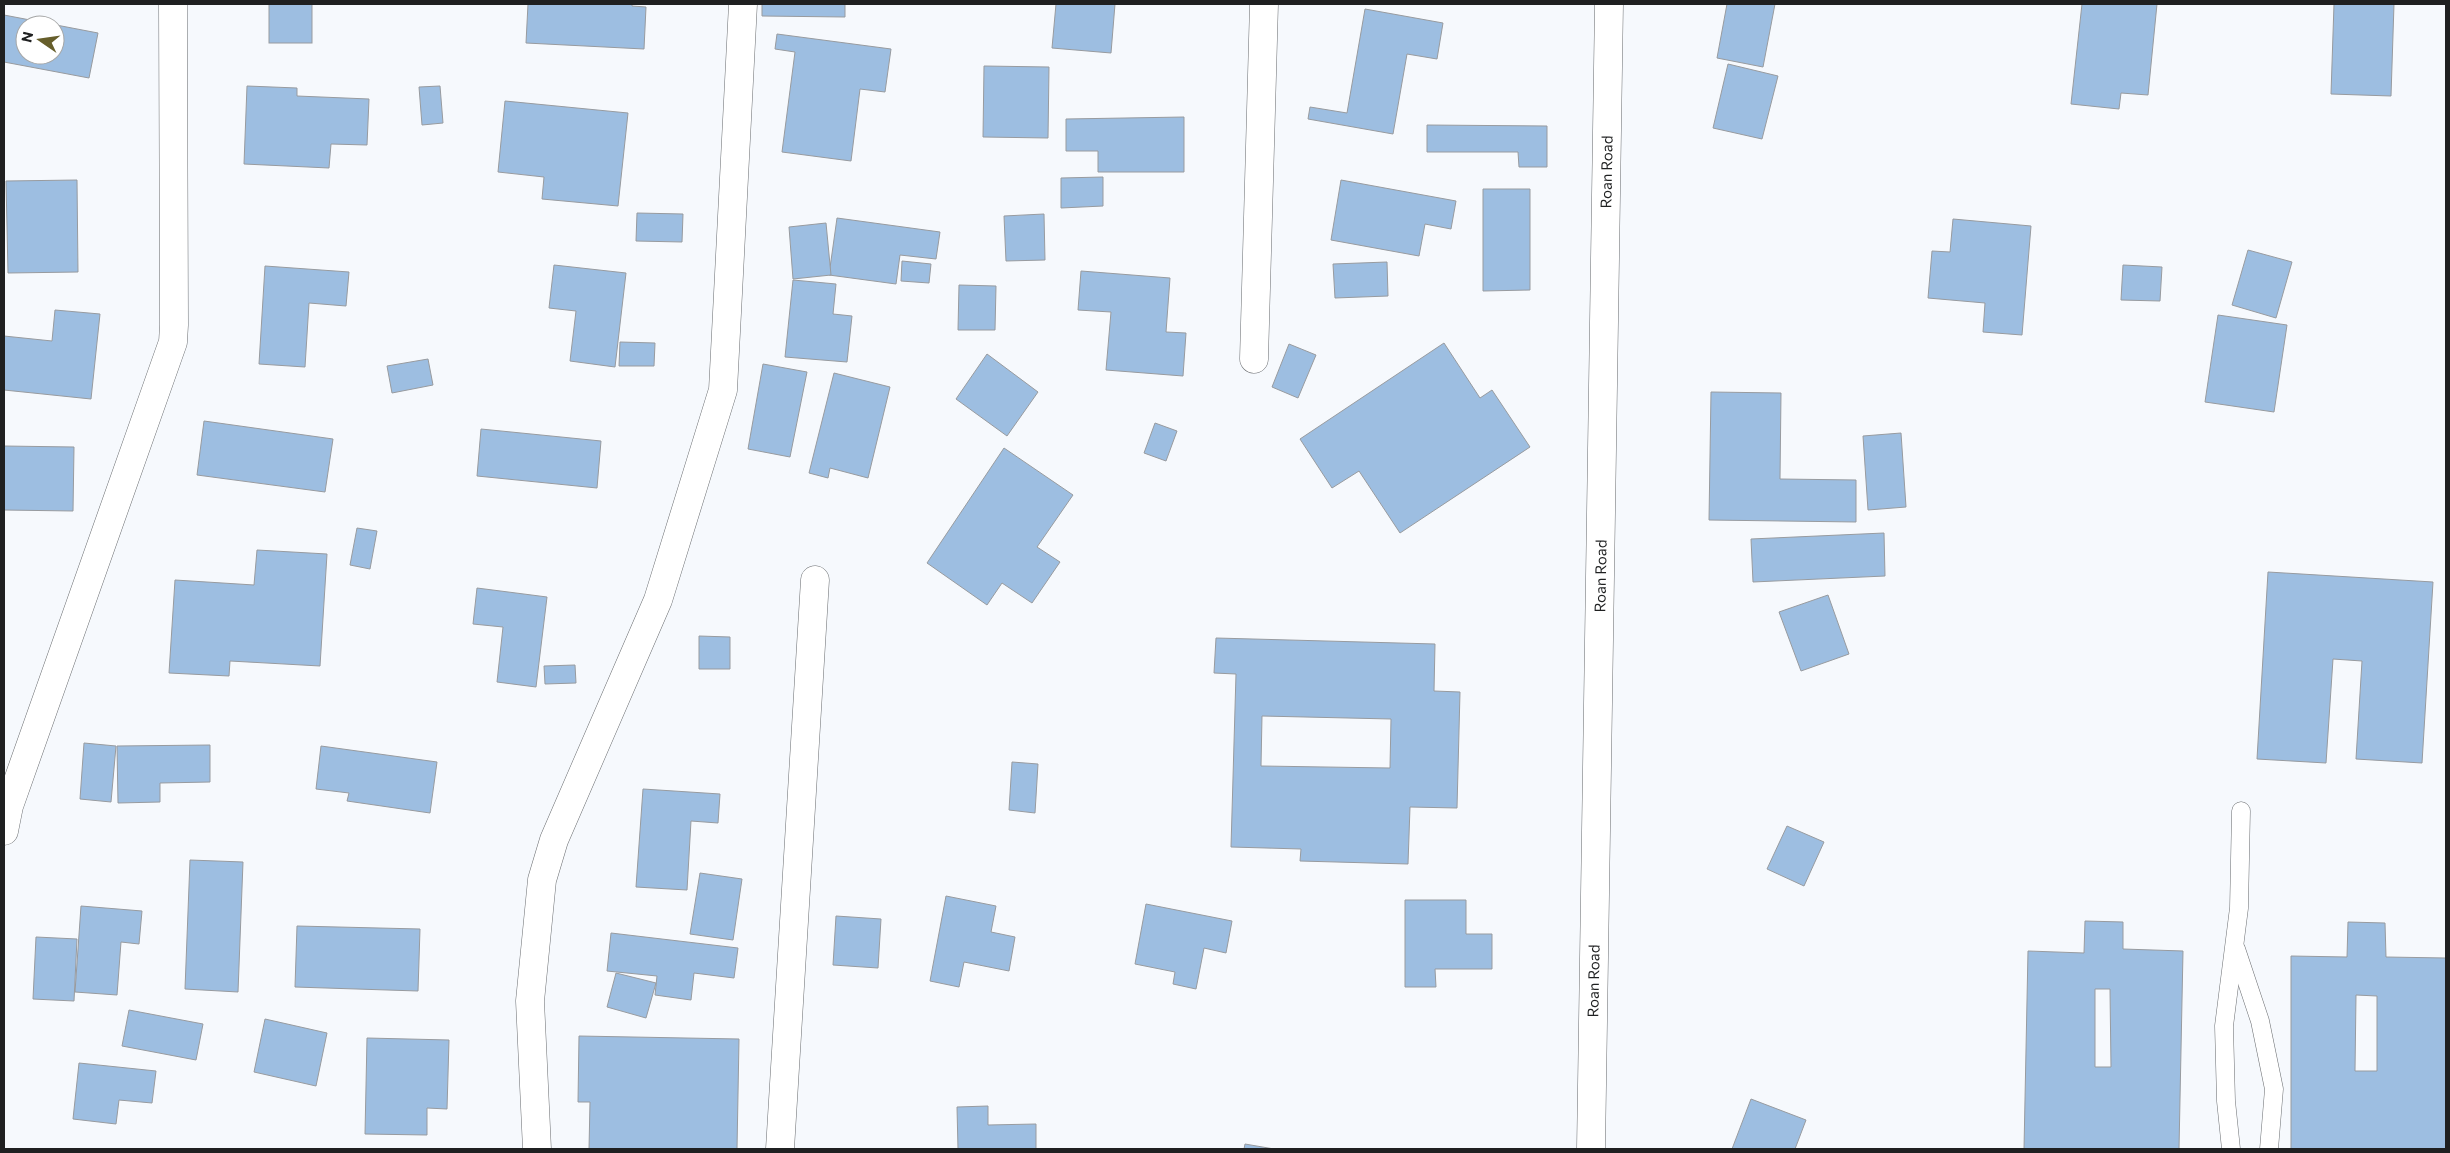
<svg xmlns="http://www.w3.org/2000/svg" width="2450" height="1153" viewBox="0 0 2450 1153" font-family="Commissioner,sans-serif">
<rect width="100%" height="100%" fill="#f6f9fd"/>
<g fill="#9dbee1" stroke="#989b9f" fill-rule="evenodd">
<rect x="269" y="4" width="43" height="39"/>
<path d="M 528,4 L 632,4 L 632,6 L 646,7 L 644,49 L 526,43 Z"/>
<path d="M 762,4 L 845,4 L 845,17 L 762,16 Z"/>
<path d="M 1056,4 L 1115,4 L 1111,53 L 1052,48 Z"/>
<path d="M 1727,4 L 1775,4 L 1763,67 L 1717,58 Z"/>
<path d="M 2082,4 L 2157,4 L 2148,95 L 2121,93 L 2119,109 L 2071,104 Z"/>
<path d="M 2334,4 L 2394,4 L 2391,96 L 2331,94 Z"/>
<path d="M 1365,9 L 1443,23 L 1437,59 L 1407,54 L 1393,134 L 1308,119 L 1310,107 L 1347,113 Z"/>
<path d="M 4,15 L 98,33 L 89,78 L 4,62 ZM 25,25 L 55,25 L 55,55 L 25,55 Z"/>
<path d="M 777,34 L 891,49 L 885,92 L 860,89 L 851,161 L 782,152 L 795,52 L 775,49 Z"/>
<path d="M 1728,64 L 1778,76 L 1762,139 L 1713,128 Z"/>
<path d="M 984,66 L 1049,67 L 1048,138 L 983,137 Z"/>
<path d="M 247,86 L 297,88 L 297,96 L 369,99 L 367,145 L 331,144 L 329,168 L 244,164 Z"/>
<path d="M 440,86 L 443,123 L 422,125 L 419,87 Z"/>
<path d="M 505,101 L 628,113 L 618,206 L 542,199 L 544,177 L 498,172 Z"/>
<path d="M 1184,117 L 1184,172 L 1098,172 L 1098,151 L 1066,151 L 1066,119 Z"/>
<path d="M 1427,125 L 1547,126 L 1547,167 L 1519,167 L 1518,152 L 1427,152 Z"/>
<path d="M 1103,177 L 1103,206 L 1061,208 L 1061,178 Z"/>
<path d="M 77,180 L 78,272 L 8,273 L 6,181 Z"/>
<path d="M 1341,180 L 1456,201 L 1451,229 L 1425,224 L 1419,256 L 1331,240 Z"/>
<path d="M 1483,189 L 1530,189 L 1530,290 L 1483,291 Z"/>
<path d="M 637,213 L 683,214 L 682,242 L 636,241 Z"/>
<path d="M 1044,214 L 1045,260 L 1006,261 L 1004,216 Z"/>
<path d="M 837,218 L 940,232 L 936,259 L 900,255 L 896,284 L 829,275 Z"/>
<path d="M 1953,219 L 2031,226 L 2022,335 L 1983,332 L 1985,303 L 1928,298 L 1932,251 L 1950,252 Z"/>
<path d="M 826,223 L 831,275 L 793,279 L 789,227 Z"/>
<path d="M 2248,250 L 2292,262 L 2276,318 L 2232,305 Z"/>
<path d="M 902,261 L 931,264 L 929,283 L 901,281 Z"/>
<path d="M 1387,262 L 1388,296 L 1335,298 L 1333,264 Z"/>
<path d="M 554,265 L 626,273 L 615,367 L 570,361 L 576,311 L 549,308 Z"/>
<path d="M 2123,265 L 2162,267 L 2160,301 L 2121,300 Z"/>
<path d="M 265,266 L 349,272 L 346,306 L 309,303 L 305,367 L 259,364 Z"/>
<path d="M 1081,271 L 1170,278 L 1166,332 L 1186,333 L 1183,376 L 1106,370 L 1111,312 L 1078,310 Z"/>
<path d="M 793,280 L 836,284 L 833,314 L 852,316 L 847,362 L 785,357 Z"/>
<path d="M 959,285 L 996,286 L 995,330 L 958,330 Z"/>
<path d="M 55,310 L 100,314 L 91,399 L 4,390 L 4,336 L 52,341 Z"/>
<path d="M 2218,315 L 2287,325 L 2274,412 L 2205,402 Z"/>
<path d="M 620,342 L 655,343 L 654,366 L 619,366 Z"/>
<path d="M 1444,343 L 1480,398 L 1492,390 L 1530,447 L 1400,533 L 1359,471 L 1332,488 L 1300,439 Z"/>
<path d="M 1289,344 L 1316,355 L 1298,398 L 1272,387 Z"/>
<path d="M 987,354 L 1038,392 L 1007,436 L 956,399 Z"/>
<path d="M 428,359 L 433,385 L 392,393 L 387,366 Z"/>
<path d="M 763,364 L 807,372 L 790,457 L 748,449 Z"/>
<path d="M 834,373 L 890,387 L 868,478 L 830,468 L 828,478 L 809,473 Z"/>
<path d="M 1711,392 L 1781,393 L 1780,479 L 1856,480 L 1856,522 L 1709,520 Z"/>
<path d="M 204,421 L 333,439 L 325,492 L 197,475 Z"/>
<path d="M 1155,423 L 1177,431 L 1166,461 L 1144,453 Z"/>
<path d="M 481,429 L 601,441 L 597,488 L 477,476 Z"/>
<path d="M 1901,433 L 1906,507 L 1868,510 L 1863,436 Z"/>
<path d="M 4,446 L 74,447 L 73,511 L 4,510 Z"/>
<path d="M 1004,448 L 1073,495 L 1037,547 L 1060,562 L 1032,603 L 1002,583 L 987,605 L 927,563 Z"/>
<path d="M 357,528 L 377,531 L 370,569 L 350,565 Z"/>
<path d="M 1884,533 L 1885,576 L 1753,582 L 1751,539 Z"/>
<path d="M 257,550 L 327,554 L 320,666 L 230,661 L 229,676 L 169,673 L 175,580 L 254,585 Z"/>
<path d="M 2268,572 L 2433,582 L 2422,763 L 2356,759 L 2362,661 L 2333,659 L 2326,763 L 2257,759 Z"/>
<path d="M 477,588 L 547,597 L 536,687 L 497,682 L 503,627 L 473,624 Z"/>
<path d="M 1828,595 L 1849,654 L 1801,671 L 1779,612 Z"/>
<path d="M 699,636 L 730,637 L 730,669 L 699,669 Z"/>
<path d="M 1216,638 L 1435,644 L 1434,691 L 1460,692 L 1457,808 L 1410,807 L 1408,864 L 1300,861 L 1301,849 L 1231,847 L 1236,674 L 1214,673 ZM 1262,716 L 1391,719 L 1390,768 L 1261,766 Z"/>
<path d="M 575,665 L 576,683 L 545,684 L 544,666 Z"/>
<path d="M 84,743 L 116,746 L 111,802 L 80,799 Z"/>
<path d="M 210,745 L 210,782 L 160,783 L 160,802 L 118,803 L 117,746 Z"/>
<path d="M 321,746 L 437,762 L 430,813 L 347,801 L 349,793 L 316,789 Z"/>
<path d="M 1012,762 L 1038,764 L 1035,813 L 1009,810 Z"/>
<path d="M 643,789 L 720,794 L 718,823 L 691,821 L 687,890 L 636,887 Z"/>
<path d="M 1787,826 L 1824,842 L 1804,886 L 1767,869 Z"/>
<path d="M 190,860 L 243,862 L 238,992 L 185,989 Z"/>
<path d="M 700,873 L 742,879 L 733,940 L 690,934 Z"/>
<path d="M 946,896 L 996,906 L 991,932 L 1015,937 L 1009,971 L 964,962 L 959,987 L 930,981 Z"/>
<path d="M 1405,900 L 1466,900 L 1466,934 L 1492,934 L 1492,969 L 1435,969 L 1436,987 L 1405,987 Z"/>
<path d="M 1146,904 L 1232,921 L 1226,953 L 1204,948 L 1196,989 L 1173,984 L 1175,972 L 1135,964 Z"/>
<path d="M 81,906 L 142,911 L 139,944 L 121,942 L 117,995 L 75,992 Z"/>
<path d="M 836,916 L 881,919 L 878,968 L 833,965 Z"/>
<path d="M 2085,921 L 2123,922 L 2123,949 L 2183,951 L 2179,1149 L 2024,1149 L 2028,951 L 2084,953 ZM 2095,989 L 2110,989 L 2111,1067 L 2095,1067 Z"/>
<path d="M 2348,922 L 2385,923 L 2386,957 L 2446,958 L 2446,1149 L 2291,1149 L 2291,956 L 2347,957 ZM 2356,995 L 2377,996 L 2377,1071 L 2355,1071 Z"/>
<path d="M 297,926 L 420,929 L 418,991 L 295,987 Z"/>
<path d="M 611,933 L 738,948 L 734,978 L 694,973 L 691,1000 L 655,995 L 657,976 L 607,971 Z"/>
<path d="M 36,937 L 77,939 L 74,1001 L 33,999 Z"/>
<path d="M 616,973 L 656,983 L 646,1018 L 607,1007 Z"/>
<path d="M 129,1010 L 203,1024 L 196,1060 L 122,1046 Z"/>
<path d="M 265,1019 L 327,1033 L 316,1086 L 254,1072 Z"/>
<path d="M 579,1036 L 739,1039 L 737,1149 L 589,1149 L 590,1102 L 578,1102 Z"/>
<path d="M 367,1038 L 449,1040 L 447,1109 L 427,1108 L 427,1135 L 365,1134 Z"/>
<path d="M 79,1063 L 156,1071 L 152,1103 L 119,1100 L 116,1124 L 73,1119 Z"/>
<path d="M 1751,1099 L 1806,1120 L 1795,1149 L 1732,1149 Z"/>
<path d="M 988,1106 L 988,1125 L 1036,1124 L 1036,1149 L 958,1149 L 957,1107 Z"/>
<path d="M 1245,1144 L 1274,1149 L 1244,1149 Z"/>
</g>
<g fill="none" stroke-linecap="round" stroke-linejoin="round">
<g stroke="#6a6d70" stroke-width="19">
<g id="service">
<path d="M 2236,949 L 2260,1021 L 2274,1089 L 2269,1149"/>
<path d="M 2231,1149 L 2226,1101 L 2224,1026 L 2239,908 L 2241,811"/>
</g>
</g>
<g stroke="#6a6d70" stroke-width="29">
<g id="minor">
<path d="M 1254,359 L 1264,4"/>
<path d="M 4,831 L 9,806 L 173,342 L 174,325 L 173,4"/>
<path d="M 537,1149 L 530,1001 L 542,880 L 554,840 L 658,600 L 723,390 L 743,4"/>
<path d="M 780,1149 L 815,580"/>
<path d="M 1591,1149 L 1609,4"/>
</g>
</g>
<use href="#service" stroke="#fff" stroke-width="18"/>
<use href="#minor" stroke="#fff" stroke-width="28"/>
</g>
<g text-anchor="middle" dominant-baseline="central" stroke-width="4" stroke-linejoin="round" paint-order="stroke">
<g font-size="15" fill="#1f2021" stroke="#fff">
<text transform="translate(1606 172) rotate(-89)">Roan Road</text>
<text transform="translate(1600 576) rotate(-89)">Roan Road</text>
<text transform="translate(1593 981) rotate(-89)">Roan Road</text>
</g>
</g>
<rect width="2450" height="1153" fill="none" stroke="#1f2021" stroke-width="10"/>
<g transform="translate(40 40) rotate(283)"><circle r="24" fill="#ffffff" stroke="#a5a6a6"/>
<path d="M0-4L9 19L0 12L-9 19Z" fill="#665e2b"/>
<text y="-8" font-size="14" font-weight="bold" text-anchor="middle" fill="#1f2021">N</text>
</g>
</svg>
